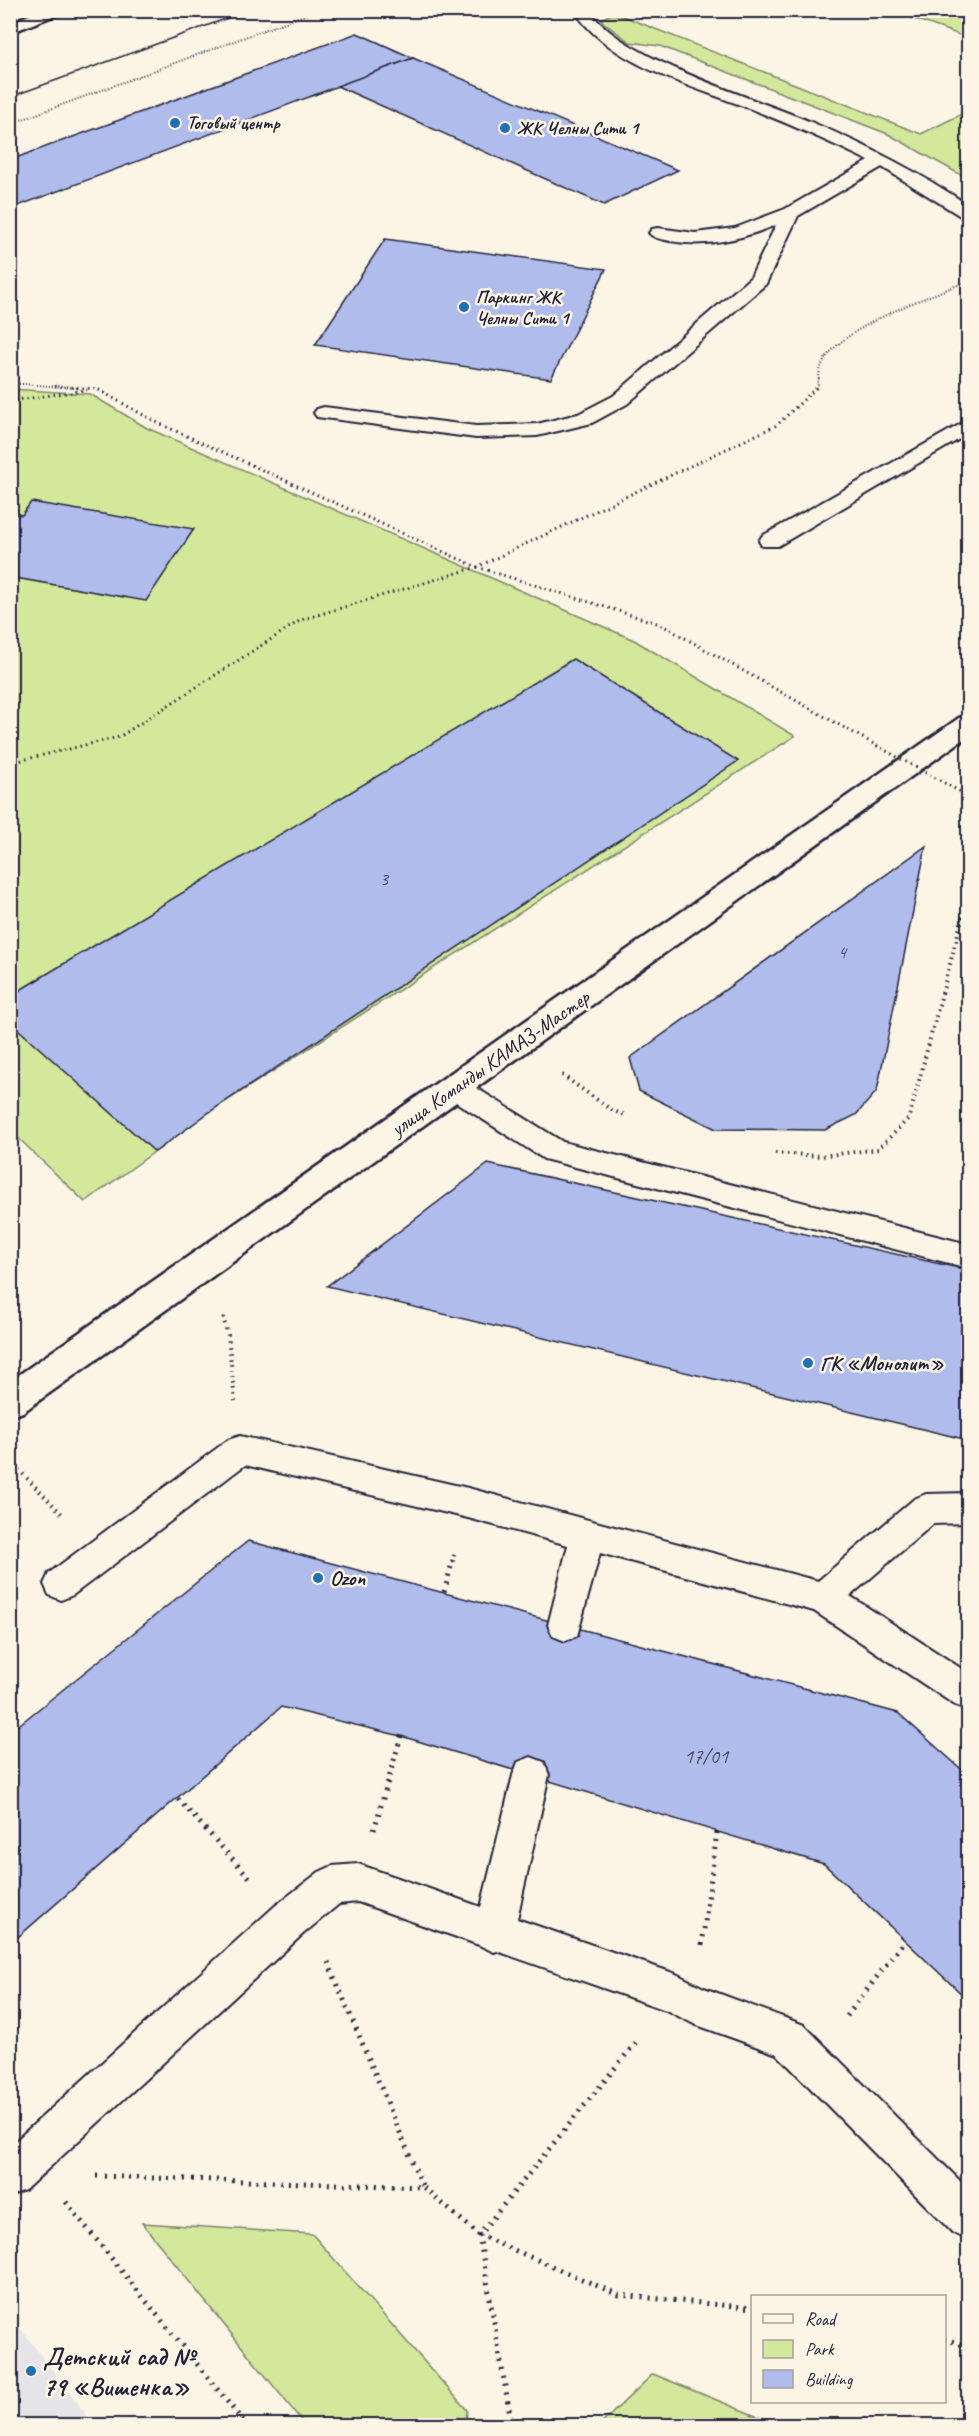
<svg xmlns="http://www.w3.org/2000/svg" width="979" height="2436" viewBox="0 0 979 2436" font-family="Caveat,sans-serif">
<rect width="100%" height="100%" fill="#fcf5e5"/>
<filter id="ink" filterUnits="userSpaceOnUse"><feTurbulence type="fractalNoise" baseFrequency=".0167" numOctaves="2"/><feDisplacementMap in="SourceGraphic" scale="12" xChannelSelector="R" yChannelSelector="G"/><feConvolveMatrix kernelMatrix="1 2 1 2 8 2 1 2 1" color-interpolation-filters="sRGB"/></filter>
<g filter="url(#ink)">
<path fill="#e5e4e7" d="M 11,2316 L 94,2425 L 11,2425 Z"/>
<g fill="#d4e89c" stroke="#7b856c" stroke-width="1.5">
<path d="M 963,11 L 968,13 L 968,38 L 892,11 Z"/>
<path d="M 611,14 L 620,15 L 921,134 L 968,111 L 968,179 L 888,134 L 660,46 L 630,42 L 604,23 L 601,19 Z"/>
<path d="M 10,389 L 90,394 L 147,428 L 634,640 L 795,736 L 208,1113 L 85,1202 L 11,1131 Z"/>
<path d="M 142,2223 L 312,2234 L 467,2410 L 466,2425 L 305,2425 Z"/>
<path d="M 653,2374 L 778,2425 L 600,2425 Z"/>
</g>
<g fill="#afbcec" stroke="#22223b" stroke-width="1.5">
<path d="M 357,33 L 413,58 L 10,209 L 10,160 Z"/>
<path d="M 413,58 L 678,170 L 604,205 L 337,86 Z"/>
<path d="M 385,239 L 606,269 L 551,379 L 315,345 Z"/>
<path d="M 31,502 L 194,529 L 146,601 L 10,577 L 10,513 L 22,515 Z"/>
<path d="M 573,659 L 738,761 L 208,1113 L 155,1152 L 10,1022 L 10,996 Z"/>
<path d="M 926,846 L 877,1091 L 856,1115 L 825,1130 L 716,1129 L 639,1091 L 630,1058 Z"/>
<path d="M 488,1164 L 968,1270 L 968,1440 L 327,1286 Z"/>
<path d="M 248,1541 L 898,1713 L 968,1775 L 968,2000 L 824,1864 L 401,1736 L 281,1707 L 10,1944 L 10,1732 Z"/>
</g>
<g fill="none" stroke-linecap="round" stroke-linejoin="round">
<g stroke="#22223b" stroke-width="4">
<g id="service">
<path d="M 574,10 L 589,10 C 621,59 755,98 811,122 C 866,145 919,172 968,205 L 968,218 L 962,217 L 882,167 L 798,216 L 766,284 L 627,404 L 592,423 L 537,436 L 476,438 L 317,417 L 314,413 L 317,409 L 324,407 L 476,426 L 537,424 L 578,414 L 613,396 L 751,277 L 776,225 C 742,239 707,248 670,241 C 663,239 654,239 649,233 L 652,229 L 658,228 L 695,233 L 735,228 L 785,209 L 869,161 C 830,142 791,125 751,109 C 693,86 609,65 574,10 Z"/>
<path d="M 968,420 L 968,434 L 778,546 L 762,546 L 759,541 L 762,536 Z"/>
<path d="M 455,1077 L 465,1081 L 563,1142 L 968,1244 L 968,1268 L 544,1159 L 445,1095 L 441,1088 L 445,1081 Z"/>
<path d="M 240,1436 L 468,1488 L 818,1581 L 914,1499 L 926,1494 L 968,1493 L 968,1523 L 933,1524 L 850,1596 L 968,1673 L 968,1710 L 955,1705 L 814,1611 L 600,1553 L 577,1636 L 565,1641 L 553,1636 L 548,1625 L 568,1545 L 468,1518 L 245,1465 L 73,1595 L 61,1600 L 49,1595 L 44,1584 L 49,1573 L 228,1440 Z"/>
<path d="M 531,1757 L 544,1762 L 549,1775 L 517,1919 L 676,1974 L 704,1988 L 804,2025 L 968,2189 L 968,2239 L 953,2233 L 777,2054 L 694,2024 L 666,2010 L 497,1951 L 494,1952 L 479,1945 L 358,1902 L 339,1904 L 303,1934 L 25,2190 L 10,2196 L 10,2146 L 275,1906 L 319,1872 L 332,1866 L 358,1864 L 481,1907 L 513,1775 L 518,1762 Z"/>
</g>
</g>
<g stroke="#22223b" stroke-width="5">
<path id="minor" d="M 968,716 L 968,736 L 23,1412 L 10,1416 L 10,1381 L 959,718 Z"/>
</g>
<g stroke="#22223b" stroke-width="5">
<path id="secondary" d="M 43,10 L 68,10 L 10,33 L 10,22 Z"/>
</g>
<g stroke="#22223b" stroke-width="2" stroke-dasharray="1 2" stroke-linecap="butt">
<path d="M 10,124 L 318,10"/>
<path d="M 10,383 L 77,388"/>
<path d="M 817,388 C 819,381 819,371 822,365 C 838,327 931,296 968,281"/>
</g>
<g stroke="#22223b" stroke-width="3" stroke-dasharray="1.5 4" stroke-linecap="butt">
<path d="M 55,386 L 97,389 L 156,422 L 477,567 L 660,624 L 843,727"/>
<path d="M 10,401 L 87,390"/>
<path d="M 10,763 L 119,737 L 301,620 L 477,567 L 777,425 L 818,386"/>
</g>
<g stroke="#22223b" stroke-width="4" stroke-dasharray="1.5 4.5" stroke-linecap="butt">
<path d="M 562,1075 L 613,1111 L 626,1115"/>
<path d="M 775,1153 L 821,1156 L 878,1149 L 909,1118 L 968,896"/>
<path d="M 963,1204 L 968,1178"/>
<path d="M 223,1317 L 228,1335 L 235,1401"/>
<path d="M 10,1461 L 63,1515"/>
<path d="M 452,1562 L 455,1552"/>
</g>
<g stroke="#22223b" stroke-width="5" stroke-dasharray="2 6" stroke-linecap="butt">
<path d="M 444,1592 L 453,1560"/>
<path d="M 10,1623 L 19,1616"/>
<path d="M 178,1799 L 250,1878"/>
<path d="M 374,1830 L 401,1736"/>
<path d="M 702,1945 L 717,1832"/>
<path d="M 328,1962 L 423,2187"/>
<path d="M 847,2016 L 905,1940"/>
<path d="M 96,2176 L 423,2187 L 479,2235 L 619,2295 L 752,2308"/>
<path d="M 66,2202 L 247,2426"/>
<path d="M 944,2339 L 968,2346"/>
<path d="M 512,2426 L 479,2235 L 637,2041"/>
</g>
<use href="#service" fill="#fcf5e5" fill-rule="evenodd"/>
<use href="#minor" fill="#fcf5e5" fill-rule="evenodd"/>
<use href="#secondary" fill="#fcf5e5" fill-rule="evenodd"/>
<path stroke="#22223b" stroke-width="1.5" d="M 10,97 L 250,10"/>
<path stroke="#22223b" stroke-width="3" stroke-dasharray="1.5 4" stroke-linecap="butt" d="M 843,727 L 968,796"/>
</g>
</g>
<g fill="#1f6fb2" stroke="#fcf5e5" stroke-width="2">
<circle cx="175" cy="123" r="6"/>
<circle cx="505" cy="128" r="6"/>
<circle cx="464" cy="307" r="6"/>
<circle cx="808" cy="1363" r="6"/>
<circle cx="318" cy="1578" r="6"/>
<circle cx="31" cy="2371" r="6"/>
</g>
<g text-anchor="middle" dominant-baseline="central" stroke-width="5" stroke-linejoin="round" paint-order="stroke">
<g font-size="18" font-weight="bold" fill="#22223b" stroke="#fcf5e5" text-anchor="start">
<text x="187" y="123">Тоговый центр</text>
<text x="517" y="128">ЖК Челны Сити 1</text>
<text x="476" y="297">Паркинг ЖК<tspan x="476" dy="21">Челны Сити 1</tspan></text>
</g>
<g font-size="18" fill="#454867">
<text x="384" y="879">3</text>
<text x="842" y="952">4</text>
</g>
<g font-size="21" fill="#22223b" stroke="#fcf5e5">
<text transform="translate(490 1063) rotate(-35)">улица Команды КАМАЗ-Мастер</text>
</g>
<g font-size="21" font-weight="bold" fill="#22223b" stroke="#fcf5e5" text-anchor="start">
<text x="820" y="1363">ГК «Монолит»</text>
<text x="330" y="1578">Ozon</text>
</g>
<g font-size="21" fill="#454867">
<text x="706" y="1756">17/01</text>
</g>
<g font-size="26" font-weight="bold" fill="#22223b" stroke="#fcf5e5" text-anchor="start">
<text x="43" y="2356">Детский сад №<tspan x="43" dy="30">79 «Вишенка»</tspan></text>
</g>
</g>
<rect width="979" height="2436" fill="none" stroke="#fcf5e5" stroke-width="36"/>
<rect x="18" y="18" width="943" height="2400" fill="none" stroke="#22223b" stroke-width="2" filter="url(#ink)"/>
<rect x="751" y="2295" width="195" height="108" fill="#fcf5e5" stroke="#a5a1a1" stroke-width="1.5"/>
<rect x="763" y="2314" width="30" height="9" fill="#fcf5e5" stroke="#a5a1a1" stroke-width="1.5"/>
<text x="805" y="2325" font-size="18" fill="#22223b">Road</text>
<rect x="763" y="2340" width="30" height="18" fill="#d4e89c" stroke="#a5a1a1" stroke-width="1.5"/>
<text x="805" y="2355" font-size="18" fill="#22223b">Park</text>
<rect x="763" y="2370" width="30" height="18" fill="#afbcec" stroke="#a5a1a1" stroke-width="1.5"/>
<text x="805" y="2385" font-size="18" fill="#22223b">Building</text>
</svg>
